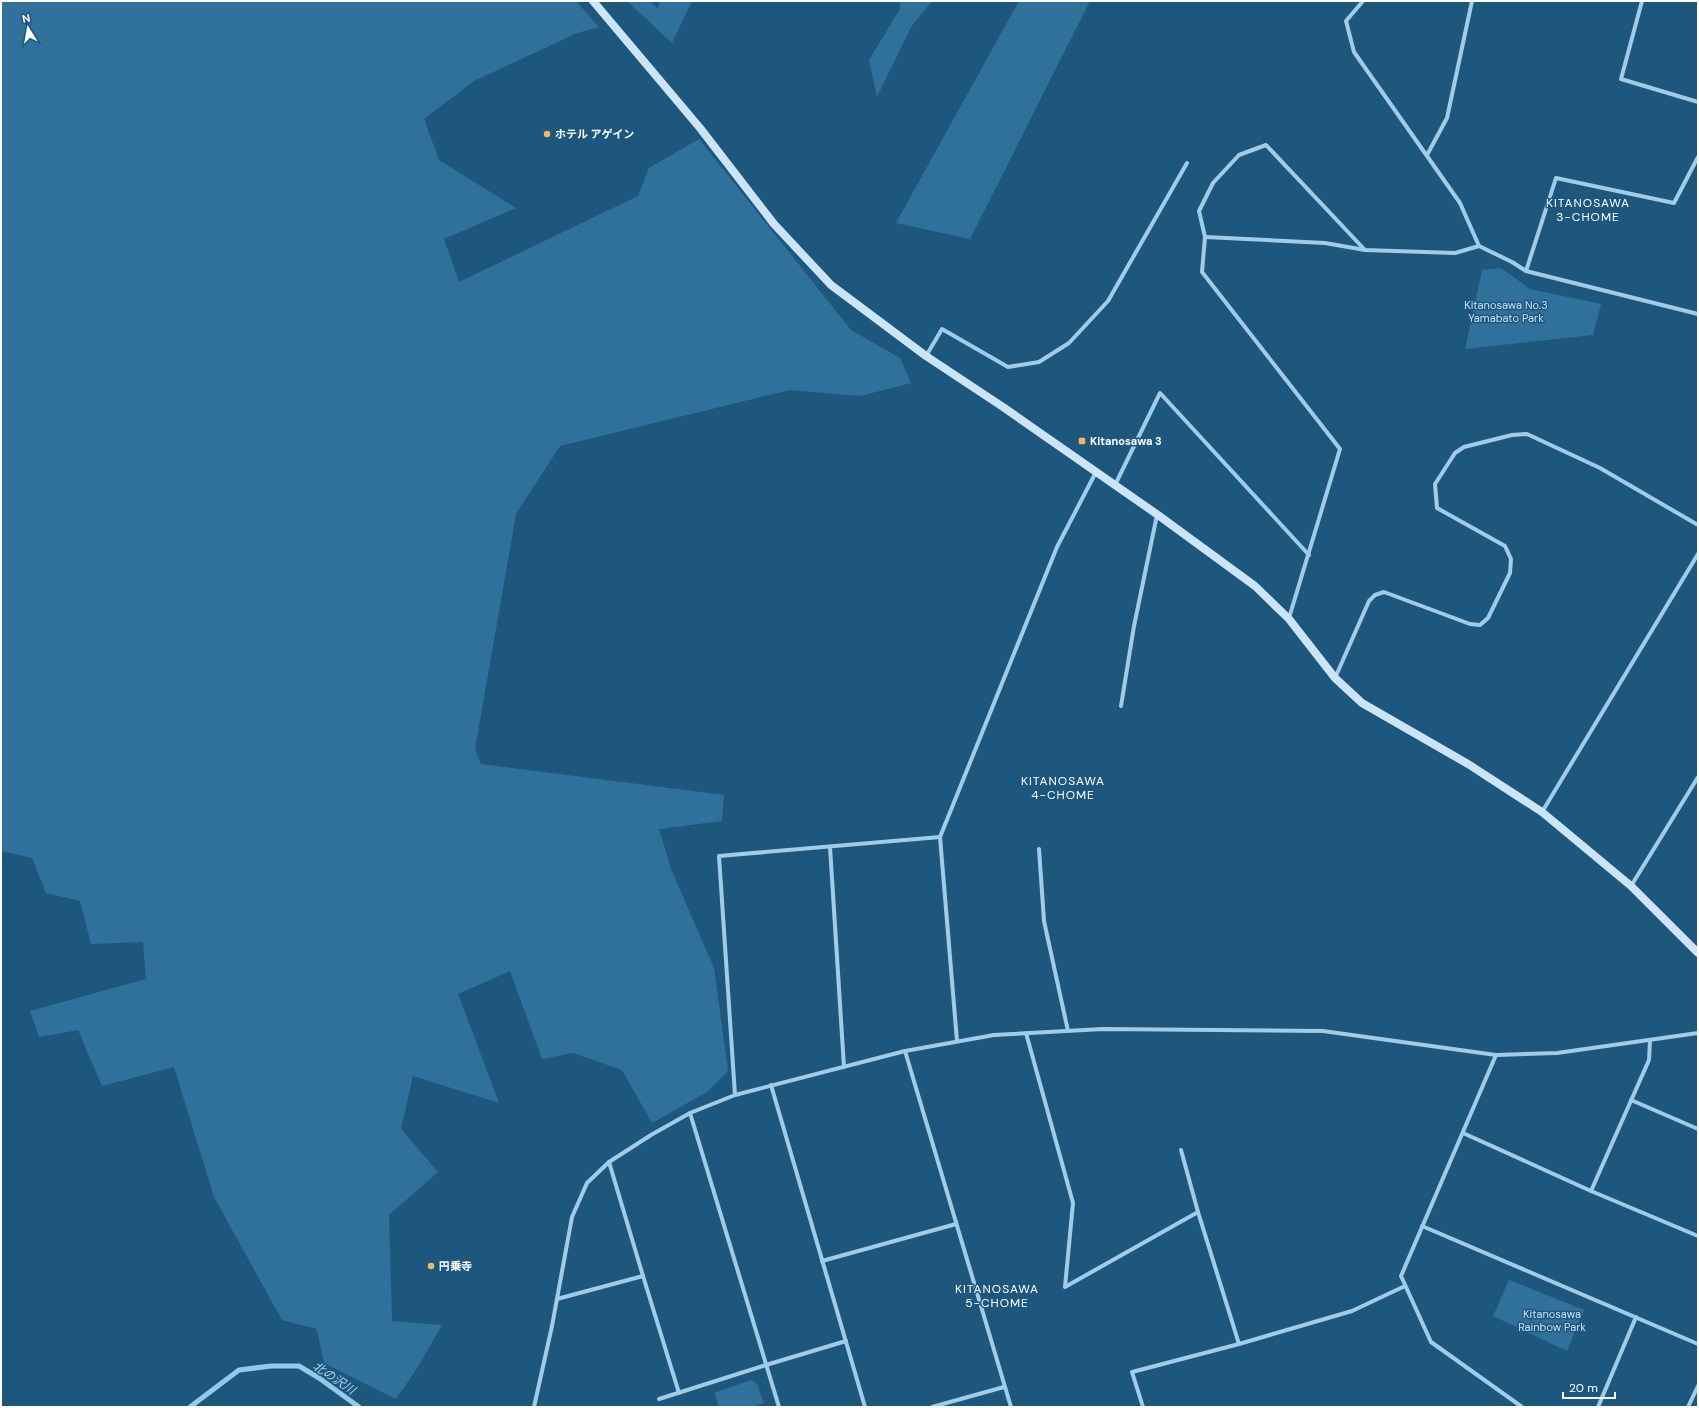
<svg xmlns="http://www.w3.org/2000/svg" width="1699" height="1408" viewBox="0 0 1699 1408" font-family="'DM Sans','Noto Sans JP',sans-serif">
<rect width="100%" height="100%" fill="#1e577e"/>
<g fill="#30719c">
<path d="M 1,1 L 576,1 L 599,27 L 577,33 L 474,81 L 424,119 L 439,160 L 516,208 L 444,239 L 459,282 L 638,196 L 649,168 L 699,139 L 851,330 L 900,358 L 911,383 L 860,396 L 790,390 L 560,446 L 516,514 L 475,749 L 481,764 L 724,795 L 722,821 L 659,829 L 671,869 L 714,968 L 728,1071 L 707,1092 L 652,1123 L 622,1070 L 573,1053 L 542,1059 L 510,971 L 458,994 L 499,1103 L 413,1076 L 401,1129 L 438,1172 L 389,1215 L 392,1321 L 442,1325 L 416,1370 L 396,1399 L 324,1363 L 317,1329 L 282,1320 L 214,1197 L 174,1067 L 102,1086 L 78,1030 L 39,1037 L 30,1011 L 146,979 L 143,942 L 91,944 L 80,901 L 46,893 L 32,858 L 1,851 Z"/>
<path d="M 627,1 L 650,1 L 658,9 L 660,1 L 692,1 L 672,43 Z"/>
<path d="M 900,1 L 932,1 L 911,27 L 877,97 L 869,60 L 900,9 Z"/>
<path d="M 1019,1 L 1090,1 L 970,239 L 896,223 Z"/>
<path d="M 1501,268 L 1530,289 L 1601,304 L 1593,335 L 1465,349 L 1482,270 Z"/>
<path d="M 1509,1280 L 1584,1310 L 1567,1351 L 1493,1316 Z"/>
<path d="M 751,1380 L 757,1384 L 764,1403 L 751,1407 L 719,1407 L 714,1393 Z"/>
</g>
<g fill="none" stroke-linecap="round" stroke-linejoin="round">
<path stroke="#94c9ea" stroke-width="5" d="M 190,1407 L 239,1370 L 271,1366 L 299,1366 L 319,1378 L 359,1407"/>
<g stroke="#a1cce8" stroke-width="4">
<path d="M 1363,1 L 1346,21 L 1354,52 L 1460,203 L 1479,246"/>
<path d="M 1642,1 L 1621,79 L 1698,102"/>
<path d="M 1427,155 L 1447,118 L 1472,1"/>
<path d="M 1205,237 L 1325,243 L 1365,250 L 1455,253 L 1479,246 L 1512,262 L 1526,271 L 1698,314"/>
<path d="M 1526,271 L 1556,178 L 1674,203 L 1698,157"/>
<path d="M 926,356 L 942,329 L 1008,367 L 1039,362 L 1069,343 L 1108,301 L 1187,163"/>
<path d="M 1115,485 L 1160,393 L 1309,555"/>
<path d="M 1289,618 L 1340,449 L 1202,272 L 1205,237 L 1199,211 L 1213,183 L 1239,155 L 1266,145 L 1365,250"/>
<path d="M 1335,678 L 1369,601 L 1375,595 L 1384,592 L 1470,624 L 1480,625 L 1488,618 L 1510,573 L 1511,559 L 1505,546 L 1437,508 L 1435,484 L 1455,453 L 1464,447 L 1512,435 L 1527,434 L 1600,468 L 1698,525"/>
<path d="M 1121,706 L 1134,626 L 1157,515"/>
<path d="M 1542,812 L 1698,554"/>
<path d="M 830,847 L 844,1067"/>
<path d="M 1039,849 L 1044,921 L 1068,1031"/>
<path d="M 1631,886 L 1698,777"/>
<path d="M 1026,1033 L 1073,1203 L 1065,1287 L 1198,1212"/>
<path d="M 957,1041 L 940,837 L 1057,547 L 1096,472"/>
<path d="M 905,1051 L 1011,1407"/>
<path d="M 1496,1055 L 1401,1276 L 1431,1342 L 1522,1407"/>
<path d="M 771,1085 L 865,1407"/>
<path d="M 735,1095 L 719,856 L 940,837"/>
<path d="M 1631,1100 L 1698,1129"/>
<path d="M 690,1113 L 779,1407"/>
<path d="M 1463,1133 L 1591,1191 L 1698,1236"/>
<path d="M 1181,1150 L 1198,1212 L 1239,1344"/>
<path d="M 609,1162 L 643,1276 L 679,1393"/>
<path d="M 1591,1191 L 1649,1060 L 1650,1041"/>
<path d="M 1422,1226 L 1698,1344"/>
<path d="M 822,1261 L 956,1224"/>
<path d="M 557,1299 L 643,1276"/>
<path d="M 659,1399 L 766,1365 L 846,1341"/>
<path d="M 534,1407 L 552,1326 L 572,1217 L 587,1183 L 609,1162 L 651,1135 L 690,1113 L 735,1095 L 905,1051 L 994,1035 L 1103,1029 L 1323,1031 L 1496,1055 L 1557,1053 L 1698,1033"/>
<path d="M 932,1407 L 1004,1387"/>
<path d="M 1143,1407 L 1132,1372 L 1239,1344 L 1352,1311 L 1405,1286"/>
<path d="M 1598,1407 L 1636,1317"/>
<path d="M 1688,1407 L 1698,1386"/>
</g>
<path stroke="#cce5f6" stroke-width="8" d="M 593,1 L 700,128 L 774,224 L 831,285 L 926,356 L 1003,407 L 1158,515 L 1255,586 L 1289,619 L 1335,678 L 1362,703 L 1468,764 L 1542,812 L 1631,886 L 1698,953"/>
</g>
<g fill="#f7b460" stroke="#1e577e" stroke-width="1.5">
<circle cx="547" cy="134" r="4"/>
<rect x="1078" y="437" width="8" height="8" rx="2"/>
<circle cx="431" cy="1266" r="4"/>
</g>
<g text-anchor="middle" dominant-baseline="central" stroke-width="3" stroke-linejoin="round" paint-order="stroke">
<g font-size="11" font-weight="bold" fill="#fff" stroke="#1e577e" text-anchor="start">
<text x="555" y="134">ホテル アゲイン</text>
<text x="1090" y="441">Kitanosawa 3</text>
<text x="439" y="1266">円乗寺</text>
</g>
<g font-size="11" fill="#c5e3f6" stroke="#1e577e">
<text x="1506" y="305">Kitanosawa No.3<tspan x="1506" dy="13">Yamabato Park</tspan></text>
<text x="1552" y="1314">Kitanosawa<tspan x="1552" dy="13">Rainbow Park</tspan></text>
</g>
<g font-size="12" letter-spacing="1" fill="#fff" stroke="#1e577e">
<text x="1588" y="203">KITANOSAWA<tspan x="1588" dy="14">3-CHOME</tspan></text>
<text x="1063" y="781">KITANOSAWA<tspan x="1063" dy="14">4-CHOME</tspan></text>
<text x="997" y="1289">KITANOSAWA<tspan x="997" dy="14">5-CHOME</tspan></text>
</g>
<g font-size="12" font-style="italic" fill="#acd5f0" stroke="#1e577e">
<text transform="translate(334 1378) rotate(34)">北の沢川</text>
</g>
</g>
<rect width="1699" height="1408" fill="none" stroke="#ffffff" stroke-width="4"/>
<g transform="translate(28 28) rotate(349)" stroke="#1e577e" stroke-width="3" paint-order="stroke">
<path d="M0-3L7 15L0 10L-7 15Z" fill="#ffffff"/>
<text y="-6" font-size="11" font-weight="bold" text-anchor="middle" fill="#ffffff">N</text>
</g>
<path d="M1563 1392v6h52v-6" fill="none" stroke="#ffffff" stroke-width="2"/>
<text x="1569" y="1392" font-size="12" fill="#ffffff" stroke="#1e577e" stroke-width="3" paint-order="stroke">20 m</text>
</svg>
